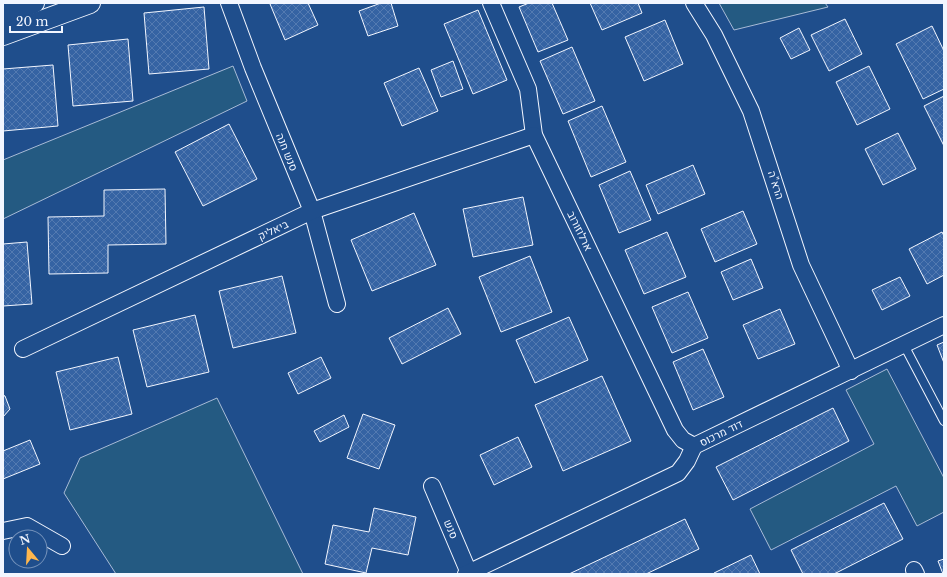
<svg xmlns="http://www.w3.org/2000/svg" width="947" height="577" viewBox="0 0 947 577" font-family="'Libre Baskerville',Heebo,serif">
<defs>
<pattern id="building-cross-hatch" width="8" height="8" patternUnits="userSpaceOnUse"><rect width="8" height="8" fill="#3563a3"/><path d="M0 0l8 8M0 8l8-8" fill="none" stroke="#537ab1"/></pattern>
</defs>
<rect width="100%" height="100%" fill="#1f4e8c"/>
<g fill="#245a82" stroke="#a8bbd7">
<path d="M 719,3 L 825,3 L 828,7 L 734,30 Z"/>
<path d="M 233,66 L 247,101 L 3,219 L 3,160 Z"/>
<path d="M 887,369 L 944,478 L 944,512 L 917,526 L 896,486 L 771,550 L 750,509 L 874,444 L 846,390 Z"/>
<path d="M 217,398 L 303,574 L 116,574 L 64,493 L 80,458 Z"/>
</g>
<g fill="url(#building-cross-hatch)" stroke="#f2f6ff">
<path d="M 273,3 L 308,3 L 318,25 L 285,40 L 270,4 Z"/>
<path d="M 381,3 L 391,3 L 398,26 L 368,36 L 359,11 Z"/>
<path d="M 529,3 L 552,3 L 568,40 L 538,52 L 519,7 Z"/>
<path d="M 590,3 L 638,3 L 642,13 L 602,30 Z"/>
<path d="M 204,7 L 209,69 L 149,74 L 144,13 Z"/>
<path d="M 478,10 L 507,80 L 473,94 L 444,24 Z"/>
<path d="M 845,19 L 862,54 L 829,71 L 811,35 Z"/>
<path d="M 665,20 L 683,64 L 644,81 L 625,37 Z"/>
<path d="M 932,26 L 944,51 L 944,89 L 923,99 L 896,44 Z"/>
<path d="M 799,28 L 810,50 L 791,59 L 780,38 Z"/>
<path d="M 128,39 L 133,101 L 73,106 L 68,45 Z"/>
<path d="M 572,47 L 595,101 L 563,114 L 540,61 Z"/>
<path d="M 453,61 L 463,89 L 441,97 L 431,70 Z"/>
<path d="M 53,65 L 58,126 L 3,131 L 3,69 Z"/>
<path d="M 869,66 L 890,109 L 857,125 L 836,82 Z"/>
<path d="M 419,68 L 438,111 L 402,126 L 384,83 Z"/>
<path d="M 944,96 L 944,146 L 924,106 Z"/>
<path d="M 602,106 L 626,162 L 591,177 L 568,121 Z"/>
<path d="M 229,124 L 257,179 L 203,206 L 175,152 Z"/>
<path d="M 898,133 L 916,169 L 883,185 L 865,149 Z"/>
<path d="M 693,165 L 705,194 L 658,214 L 646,185 Z"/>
<path d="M 630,171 L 651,220 L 619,233 L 599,185 Z"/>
<path d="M 165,189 L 166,244 L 108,245 L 108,273 L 49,274 L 48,217 L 104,216 L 104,190 Z"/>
<path d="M 523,197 L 533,245 L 473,257 L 463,209 Z"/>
<path d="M 743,211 L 757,244 L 715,262 L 701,229 Z"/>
<path d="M 414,213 L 436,265 L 372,291 L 351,240 Z"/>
<path d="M 667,232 L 686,277 L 644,294 L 625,250 Z"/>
<path d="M 942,232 L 944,236 L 944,275 L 927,284 L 909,249 Z"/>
<path d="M 27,242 L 32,304 L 3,306 L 3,244 Z"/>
<path d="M 530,256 L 552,312 L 501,332 L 479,277 Z"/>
<path d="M 751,259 L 763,288 L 733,300 L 721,272 Z"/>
<path d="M 282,276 L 296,333 L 233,348 L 219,291 Z"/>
<path d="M 900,277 L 910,296 L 882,310 L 872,290 Z"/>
<path d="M 688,292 L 708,338 L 672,353 L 652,307 Z"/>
<path d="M 448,308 L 461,334 L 402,364 L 389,338 Z"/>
<path d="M 780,309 L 795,344 L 758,359 L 743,325 Z"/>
<path d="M 195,315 L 209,372 L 147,387 L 133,330 Z"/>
<path d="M 569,317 L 588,360 L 535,383 L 516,340 Z"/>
<path d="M 944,342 L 944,363 L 937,345 Z"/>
<path d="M 703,349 L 724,397 L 693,410 L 673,362 Z"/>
<path d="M 118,357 L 132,414 L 70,430 L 56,372 Z"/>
<path d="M 321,357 L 331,378 L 298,394 L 288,373 Z"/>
<path d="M 602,376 L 631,441 L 563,471 L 535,405 Z"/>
<path d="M 3,395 L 5,396 L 10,409 L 3,417 Z"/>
<path d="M 833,408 L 849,441 L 733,500 L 716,467 Z"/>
<path d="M 363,414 L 395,425 L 379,469 L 347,458 Z"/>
<path d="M 344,415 L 349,427 L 320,442 L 314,431 Z"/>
<path d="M 518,437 L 532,467 L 494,485 L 480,455 Z"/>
<path d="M 30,440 L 40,464 L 3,479 L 3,451 Z"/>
<path d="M 884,503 L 903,539 L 834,574 L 803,574 L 791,550 Z"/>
<path d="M 374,508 L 416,517 L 408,555 L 372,548 L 366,573 L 325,564 L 333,525 L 369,532 Z"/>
<path d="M 685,519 L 699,549 L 646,574 L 569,574 Z"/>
<path d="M 751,555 L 760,574 L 714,574 L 714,573 Z"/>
<path d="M 944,559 L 944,574 L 943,574 L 938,561 Z"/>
</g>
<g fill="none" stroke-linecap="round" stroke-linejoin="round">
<g stroke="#f2f6ff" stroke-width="10">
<path id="service" d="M 904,345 L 944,421"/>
</g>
<g stroke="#f2f6ff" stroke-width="18">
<g id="minor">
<path d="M 229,3 L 253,68 L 312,211 L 337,304"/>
<path d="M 491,3 L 528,89 L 534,135 L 675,430 L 683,440 L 694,446"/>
<path d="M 694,3 L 714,35 L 751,111 L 801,265 L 851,371"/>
<path d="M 23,349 L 312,211 L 534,135"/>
<path d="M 432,486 L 469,573"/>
<path d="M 3,531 L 27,526 L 62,546"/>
<path d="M 914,570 L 916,574"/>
<path d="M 466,574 L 678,473 L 687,461 L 694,446 L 944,325"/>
</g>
</g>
<g stroke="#f2f6ff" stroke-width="22">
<g id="tertiary">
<path d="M 3,15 L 34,3"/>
<path d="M 3,35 L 90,3"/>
</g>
</g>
<use href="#service" stroke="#1f4e8c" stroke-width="8"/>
<use href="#minor" stroke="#1f4e8c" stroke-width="16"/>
<use href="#tertiary" stroke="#1f4e8c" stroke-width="20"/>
</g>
<g text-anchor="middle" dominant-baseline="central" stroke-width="3" stroke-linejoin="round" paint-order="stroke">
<g font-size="11" fill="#f2f6ff" stroke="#1f4e8c">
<text transform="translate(287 152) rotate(68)">סנש חנה</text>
<text transform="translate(776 185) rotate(72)">הרא"ה</text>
<text transform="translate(273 230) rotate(-25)">ביאליק</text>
<text transform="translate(580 231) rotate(64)">ארלוזורוב</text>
<text transform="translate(721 433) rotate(-26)">דוד מרכוס</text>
<text transform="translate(451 529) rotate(67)">סנש</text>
</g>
</g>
<rect width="947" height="577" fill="none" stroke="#f2f6ff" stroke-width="8"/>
<g transform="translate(28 549) rotate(342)"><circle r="19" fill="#1f4e8c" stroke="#7391ba"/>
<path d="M0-3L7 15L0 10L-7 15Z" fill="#ffb74d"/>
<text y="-6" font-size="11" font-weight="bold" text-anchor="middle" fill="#f2f6ff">N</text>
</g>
<path d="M10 26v6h52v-6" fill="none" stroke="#f2f6ff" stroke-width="2"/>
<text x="16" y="26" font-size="12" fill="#f2f6ff" stroke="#1f4e8c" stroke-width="3" paint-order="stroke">20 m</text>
</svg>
